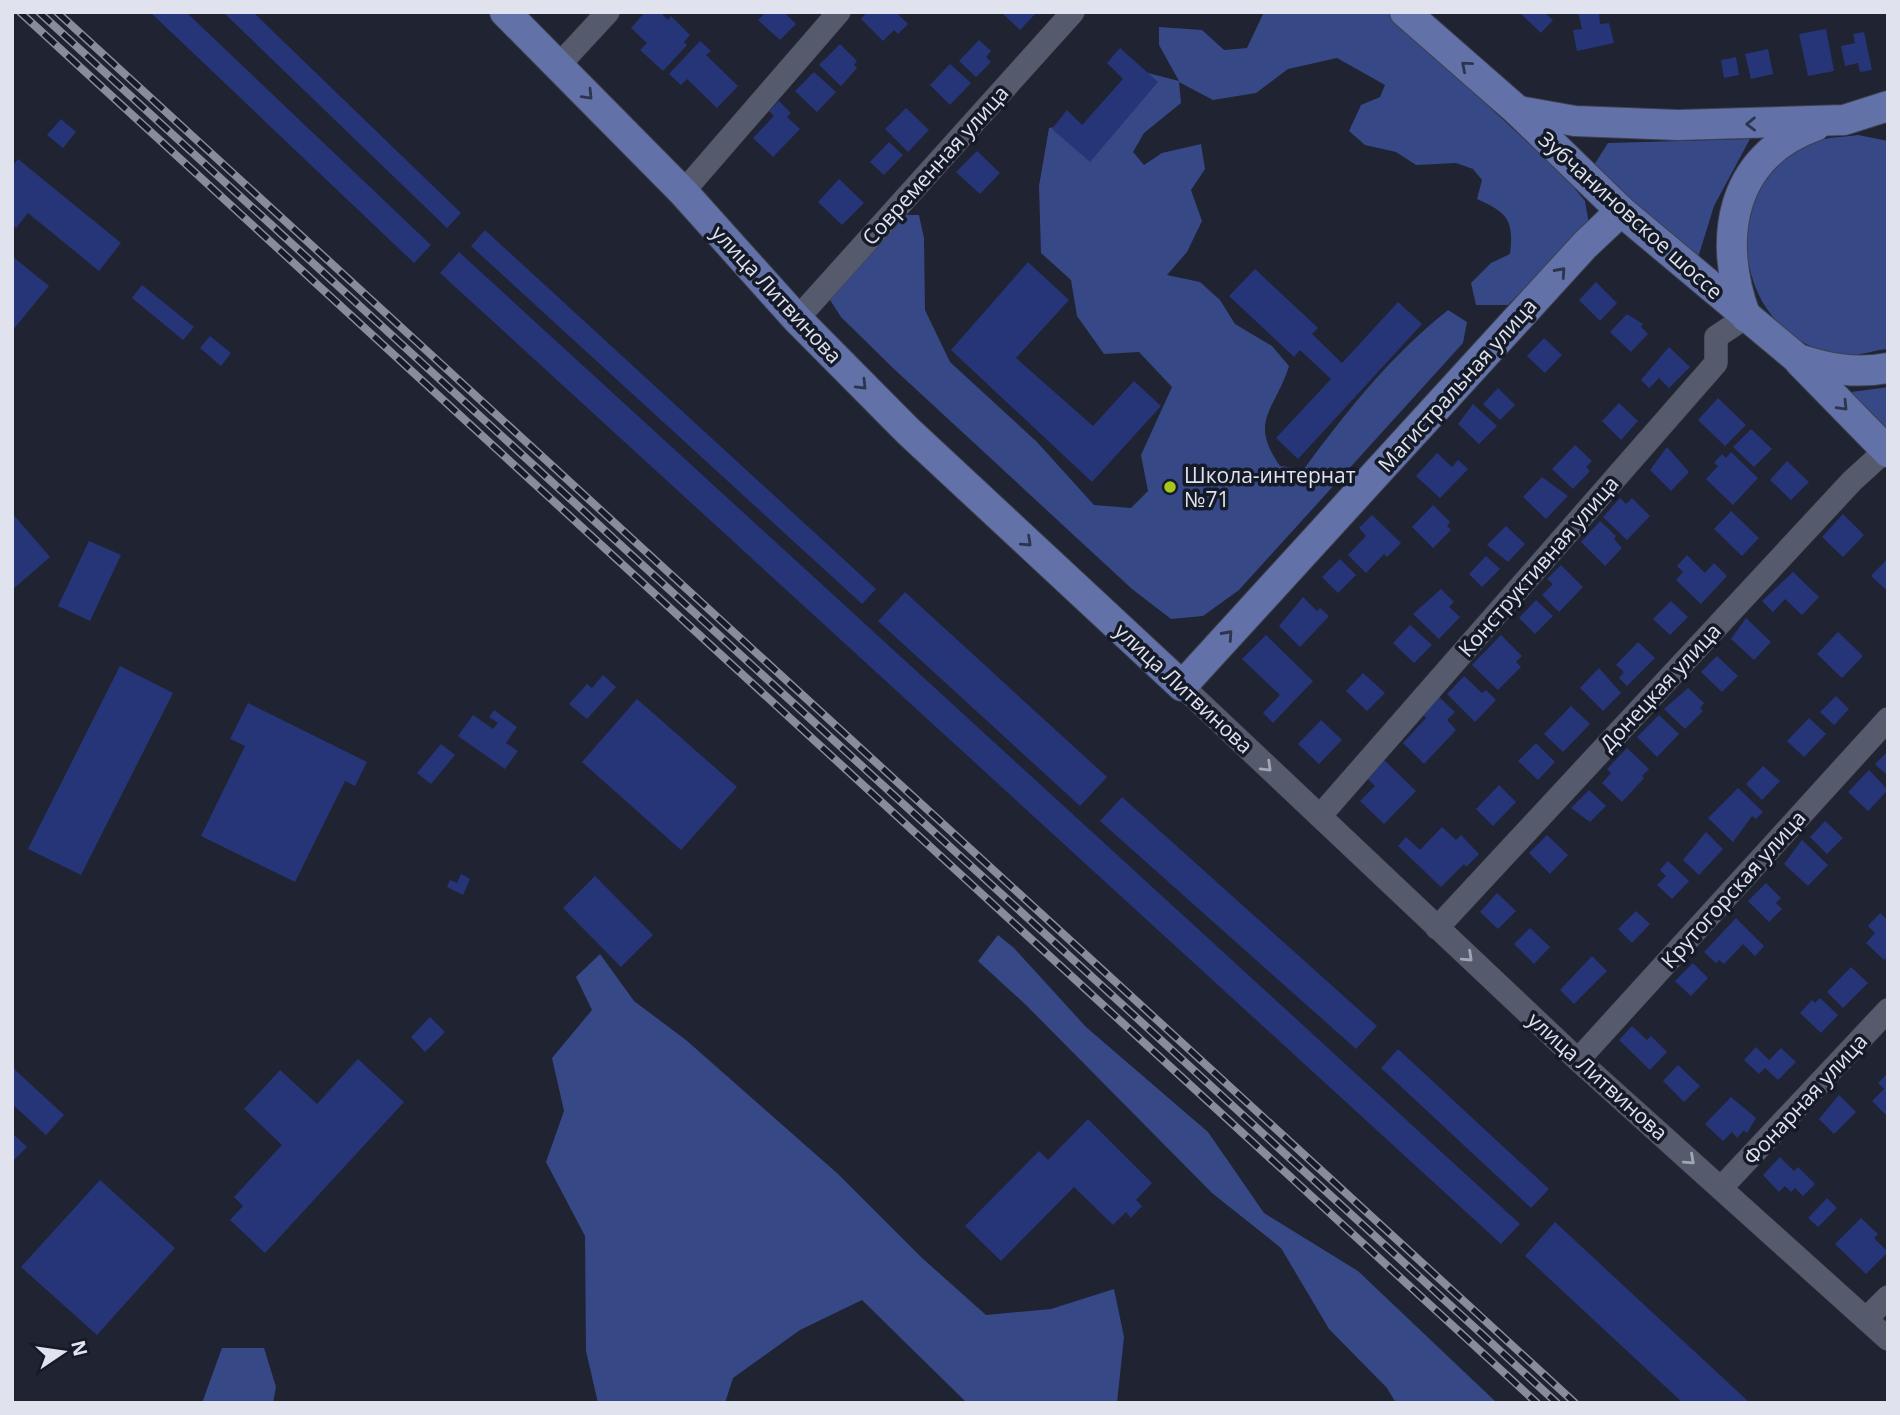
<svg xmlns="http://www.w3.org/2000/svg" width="1900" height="1415" viewBox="0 0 1900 1415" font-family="'Open Sans',sans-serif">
<rect width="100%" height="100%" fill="#1f2332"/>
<g fill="#374886">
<path d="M 1264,12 L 1387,12 L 1567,179 L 1585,201 L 1589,224 L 1508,305 L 1476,305 L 1471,283 L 1491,263 L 1510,254 C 1514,220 1508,213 1477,199 L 1482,180 L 1473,169 L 1456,163 L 1416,165 L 1396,152 L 1365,145 L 1349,131 L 1361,105 L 1380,97 L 1385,85 L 1337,58 L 1288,69 L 1256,93 L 1213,100 L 1179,82 L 1181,103 L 1144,133 L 1133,152 L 1144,165 L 1162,153 L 1201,144 L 1205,169 L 1191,190 L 1202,221 L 1187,252 L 1167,275 L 1200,282 L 1220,300 L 1235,324 L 1272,346 L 1289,366 C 1275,411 1248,420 1280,466 L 1304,469 C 1346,412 1392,354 1448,310 L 1467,322 L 1463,343 L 1239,590 L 1203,616 L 1171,619 L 1132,589 L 894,369 L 841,317 L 823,289 L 894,215 L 919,215 L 924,238 L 925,310 L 950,362 L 1037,442 L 1094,505 L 1131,508 L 1148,491 L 1141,455 L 1172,387 L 1139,352 L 1104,354 L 1077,316 L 1071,280 L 1041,253 L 1039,186 L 1049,128 L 1072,124 L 1088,140 L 1148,73 L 1179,81 L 1159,45 L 1159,27 L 1202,30 L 1224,50 L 1247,48 Z"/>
<path d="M 1858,135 L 1888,141 L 1888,349 C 1876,350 1862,355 1851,355 C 1734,351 1706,182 1816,141 C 1828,137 1845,137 1858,135 Z"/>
<path d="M 1750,139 L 1714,206 L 1697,261 L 1594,165 L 1608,143 Z"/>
<path d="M 1888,387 L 1888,434 L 1844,393 Z"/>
<path d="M 998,935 L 1014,948 L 1086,1027 L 1208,1132 L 1264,1213 L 1358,1271 L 1497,1403 L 1396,1403 L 1387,1388 L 1329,1329 L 1281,1248 L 1212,1193 L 1026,1005 L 978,961 Z"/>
<path d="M 600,954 L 634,1001 L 686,1040 L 838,1174 L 921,1257 L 986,1315 L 1051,1309 L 1114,1289 L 1124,1337 L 1117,1403 L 967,1403 L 862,1300 L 800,1330 L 733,1378 L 725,1403 L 598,1403 L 586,1351 L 585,1236 L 546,1162 L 564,1111 L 552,1058 L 592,1010 L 576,977 Z"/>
<path d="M 222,1348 L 264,1348 L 276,1387 L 273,1403 L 202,1403 Z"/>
</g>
<g fill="#263578">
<path d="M 150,12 L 186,12 L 431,245 L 414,263 Z"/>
<path d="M 223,12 L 253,12 L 461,213 L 447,228 Z"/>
<path d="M 645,12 L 660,12 L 668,20 L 671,16 L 690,35 L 684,42 L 687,45 L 663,71 L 640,50 L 647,43 L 631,28 Z"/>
<path d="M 766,12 L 788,12 L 786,14 L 796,24 L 780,40 L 758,20 Z"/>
<path d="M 867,12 L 896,12 L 908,24 L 898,34 L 894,30 L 883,41 L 861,19 Z"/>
<path d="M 1001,12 L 1037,12 L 1020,30 Z"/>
<path d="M 1519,12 L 1544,12 L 1553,20 L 1541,33 Z"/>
<path d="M 1578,12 L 1599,12 L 1600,24 L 1609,23 L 1614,43 L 1577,51 L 1573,30 L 1582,29 Z"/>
<path d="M 1826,29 L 1834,71 L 1808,76 L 1799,34 Z"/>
<path d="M 1864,32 L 1872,70 L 1860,72 L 1858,63 L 1845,66 L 1841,46 L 1855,43 L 1853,34 Z"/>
<path d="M 979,40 L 991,51 L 986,57 L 991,62 L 976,77 L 959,61 Z"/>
<path d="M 700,41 L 711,51 L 706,55 L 738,86 L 717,108 L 687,79 L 681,85 L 669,74 Z"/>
<path d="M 840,44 L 857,61 L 854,65 L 857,68 L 841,86 L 819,65 Z"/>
<path d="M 1120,48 L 1158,82 L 1090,162 L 1052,129 L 1067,110 L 1082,125 L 1123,79 L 1107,63 Z"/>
<path d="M 1768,49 L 1773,74 L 1751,79 L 1745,54 Z"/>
<path d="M 1736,57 L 1739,75 L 1724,78 L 1721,60 Z"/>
<path d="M 950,64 L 971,83 L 950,105 L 930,85 Z"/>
<path d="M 814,72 L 836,92 L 817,112 L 795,91 Z"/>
<path d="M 779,101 L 791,113 L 787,117 L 800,129 L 773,157 L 753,138 L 774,116 L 769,111 Z"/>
<path d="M 906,108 L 929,130 L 908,152 L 885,129 Z"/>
<path d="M 61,119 L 76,132 L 63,148 L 47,135 Z"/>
<path d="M 889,142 L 903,155 L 884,175 L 870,162 Z"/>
<path d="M 977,151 L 1000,173 L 980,194 L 956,172 Z"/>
<path d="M 18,159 L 121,243 L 99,271 L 28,213 L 16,228 L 12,225 L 12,167 Z"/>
<path d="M 839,179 L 864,203 L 842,225 L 818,202 Z"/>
<path d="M 485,230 L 876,589 L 862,604 L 471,246 Z"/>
<path d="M 459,252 L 1520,1224 L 1501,1244 L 440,273 Z"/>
<path d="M 12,256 L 49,286 L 12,331 Z"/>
<path d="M 1028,262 L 1069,300 L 1016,358 L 1093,426 L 1134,381 L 1161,406 L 1092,482 L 951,350 Z"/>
<path d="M 1255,269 L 1318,328 L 1312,334 L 1342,363 L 1398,302 L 1422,324 L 1298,459 L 1276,438 L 1331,379 L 1300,350 L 1294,357 L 1229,296 Z"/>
<path d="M 1596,282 L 1617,303 L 1600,321 L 1579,300 Z"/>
<path d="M 142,285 L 194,327 L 183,340 L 132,298 Z"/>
<path d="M 1627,314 L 1643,324 L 1641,327 L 1648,334 L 1631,352 L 1610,332 Z"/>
<path d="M 210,336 L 231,353 L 221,366 L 200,348 Z"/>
<path d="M 1544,338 L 1562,355 L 1545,373 L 1527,356 Z"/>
<path d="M 1669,347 L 1690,367 L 1669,388 L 1659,378 L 1649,388 L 1641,380 Z"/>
<path d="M 1498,388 L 1515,405 L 1500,420 L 1483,404 Z"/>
<path d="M 1718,398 L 1746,425 L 1725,446 L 1698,420 Z"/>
<path d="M 1619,403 L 1638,421 L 1621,440 L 1602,421 Z"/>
<path d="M 1473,404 L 1497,426 L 1479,444 L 1458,424 Z"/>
<path d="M 1751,429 L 1772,449 L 1754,467 L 1733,447 Z"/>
<path d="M 1575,445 L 1592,461 L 1586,467 L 1590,471 L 1573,489 L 1552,469 Z"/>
<path d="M 1667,447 L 1689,472 L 1671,491 L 1650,470 Z"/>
<path d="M 1731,452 L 1758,478 L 1733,505 L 1706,479 L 1718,466 L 1714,463 L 1722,454 L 1726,458 Z"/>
<path d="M 1437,453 L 1452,467 L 1458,460 L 1468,469 L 1440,498 L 1416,476 Z"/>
<path d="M 1787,461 L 1809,482 L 1791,500 L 1770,480 Z"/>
<path d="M 1542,477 L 1568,496 L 1546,519 L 1523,497 Z"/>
<path d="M 1620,498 L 1626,504 L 1632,498 L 1650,516 L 1627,540 L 1603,517 Z"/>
<path d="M 1433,505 L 1450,522 L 1447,526 L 1451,530 L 1433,548 L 1412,527 Z"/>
<path d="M 1731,511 L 1759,538 L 1742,556 L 1714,529 Z"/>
<path d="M 12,513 L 50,557 L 12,590 Z"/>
<path d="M 1843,514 L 1864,535 L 1843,557 L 1822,537 Z"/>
<path d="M 1372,515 L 1401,543 L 1387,557 L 1384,554 L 1366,573 L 1348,555 L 1366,536 L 1359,528 Z"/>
<path d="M 1600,521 L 1616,536 L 1614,539 L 1622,548 L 1605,566 L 1581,542 Z"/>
<path d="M 1506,526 L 1525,544 L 1508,562 L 1487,545 Z"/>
<path d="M 89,541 L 121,555 L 90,621 L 58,606 Z"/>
<path d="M 1687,555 L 1705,573 L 1714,563 L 1727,576 L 1701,604 L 1676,580 L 1683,572 L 1677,566 Z"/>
<path d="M 1486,556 L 1500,569 L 1482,587 L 1469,574 Z"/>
<path d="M 1888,558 L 1888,586 L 1885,589 L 1871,576 Z"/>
<path d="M 1340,559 L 1356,575 L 1338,593 L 1322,577 Z"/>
<path d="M 1561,565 L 1583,587 L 1559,612 L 1542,595 L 1553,584 L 1547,579 Z"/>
<path d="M 1793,572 L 1819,597 L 1802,615 L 1785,599 L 1773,612 L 1762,601 Z"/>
<path d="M 1441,589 L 1454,602 L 1449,607 L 1460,617 L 1439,639 L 1413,614 Z"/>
<path d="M 905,592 L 1107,777 L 1080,806 L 878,621 Z"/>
<path d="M 1303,597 L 1317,611 L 1320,608 L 1329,616 L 1300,647 L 1279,626 Z"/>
<path d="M 1536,600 L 1553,616 L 1535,634 L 1519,618 Z"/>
<path d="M 1671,601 L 1688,617 L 1670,635 L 1653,619 Z"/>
<path d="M 1746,618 L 1771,642 L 1754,660 L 1731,639 Z"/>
<path d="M 1410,625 L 1432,645 L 1414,663 L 1393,643 Z"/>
<path d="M 1838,632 L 1863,656 L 1842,678 L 1817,654 Z"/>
<path d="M 1266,635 L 1313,681 L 1273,723 L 1263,713 L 1280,695 L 1242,659 Z"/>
<path d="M 1501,635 L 1522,656 L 1516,662 L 1521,667 L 1498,690 L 1472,665 Z"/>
<path d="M 1638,642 L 1655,658 L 1627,686 L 1619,678 L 1624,672 L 1616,665 Z"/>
<path d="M 1717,656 L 1738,676 L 1722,692 L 1701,672 Z"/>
<path d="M 120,666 L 173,693 L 81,875 L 28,849 Z"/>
<path d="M 1599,668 L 1621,693 L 1603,711 L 1580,688 Z"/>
<path d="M 1363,673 L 1385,693 L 1367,711 L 1346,691 Z"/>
<path d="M 603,675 L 616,687 L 587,719 L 569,704 L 587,684 L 592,688 Z"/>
<path d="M 1464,676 L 1482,693 L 1486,690 L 1496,700 L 1475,722 L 1447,694 Z"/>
<path d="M 1688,688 L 1704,703 L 1700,708 L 1703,711 L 1685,729 L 1664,709 Z"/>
<path d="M 1836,696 L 1849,709 L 1834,725 L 1820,712 Z"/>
<path d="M 1439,697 L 1455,712 L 1447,720 L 1456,730 L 1424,764 L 1403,743 L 1426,718 L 1423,715 Z"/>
<path d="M 637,699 L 737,787 L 681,850 L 582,762 Z"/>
<path d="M 248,703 L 367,762 L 355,786 L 345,781 L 295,882 L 201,836 L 245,746 L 230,739 Z"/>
<path d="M 1571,706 L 1590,724 L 1563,752 L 1544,734 Z"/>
<path d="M 494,710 L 517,727 L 506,743 L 518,751 L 505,769 L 458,736 L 473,715 L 493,729 L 498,723 L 489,717 Z"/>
<path d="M 1659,715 L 1679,734 L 1657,757 L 1637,737 Z"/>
<path d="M 1809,718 L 1826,734 L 1804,757 L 1787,741 Z"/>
<path d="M 1321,720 L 1342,740 L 1319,764 L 1298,744 Z"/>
<path d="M 1536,743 L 1555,762 L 1538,780 L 1518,761 Z"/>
<path d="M 441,744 L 455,755 L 431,784 L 417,773 Z"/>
<path d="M 1627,748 L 1649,769 L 1642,776 L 1644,778 L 1622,802 L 1602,783 L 1611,773 L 1607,769 Z"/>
<path d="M 1888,751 L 1888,776 L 1875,764 Z"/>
<path d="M 1382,758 L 1416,791 L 1384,824 L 1360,801 L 1375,786 L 1365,776 Z"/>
<path d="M 1763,766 L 1780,781 L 1762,800 L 1746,784 Z"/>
<path d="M 1869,770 L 1888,790 L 1868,811 L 1848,792 Z"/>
<path d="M 1499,785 L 1516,802 L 1493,826 L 1476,809 Z"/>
<path d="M 1738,788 L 1763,812 L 1756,819 L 1752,816 L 1733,842 L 1708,818 Z"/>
<path d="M 1589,790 L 1606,806 L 1590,822 L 1571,808 Z"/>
<path d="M 1122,797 L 1377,1026 L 1356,1049 L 1100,821 Z"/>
<path d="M 1825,821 L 1843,838 L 1827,854 L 1810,837 Z"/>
<path d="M 1442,827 L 1456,840 L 1461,835 L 1479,854 L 1466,867 L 1464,864 L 1441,887 L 1398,846 L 1406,837 L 1420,850 Z"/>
<path d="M 1706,832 L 1723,849 L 1699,875 L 1683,860 Z"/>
<path d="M 1547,835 L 1568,855 L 1550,874 L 1529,853 Z"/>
<path d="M 1802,840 L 1828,865 L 1808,886 L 1784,864 Z"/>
<path d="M 1668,861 L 1689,881 L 1672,899 L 1657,885 L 1666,876 L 1660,870 Z"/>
<path d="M 461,874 L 470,879 L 463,895 L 447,887 L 450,880 L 457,883 Z"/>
<path d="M 595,876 L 653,935 L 621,967 L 563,908 Z"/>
<path d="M 1766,883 L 1781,898 L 1776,903 L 1782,909 L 1769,922 L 1748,901 Z"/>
<path d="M 1497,893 L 1516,911 L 1498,929 L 1480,912 Z"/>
<path d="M 1636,911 L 1650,924 L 1632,943 L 1618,929 Z"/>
<path d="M 1880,913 L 1888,920 L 1888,956 L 1884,960 L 1866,943 L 1875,933 L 1868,926 Z"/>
<path d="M 1736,918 L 1764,946 L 1755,956 L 1743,944 L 1724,964 L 1719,960 L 1716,963 L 1704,952 Z"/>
<path d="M 1530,928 L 1550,947 L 1534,964 L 1514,944 Z"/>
<path d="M 1592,956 L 1607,971 L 1574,1004 L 1560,990 Z"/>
<path d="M 1693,963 L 1708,978 L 1691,996 L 1675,981 Z"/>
<path d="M 1851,967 L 1868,983 L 1843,1008 L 1827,992 Z"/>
<path d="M 1820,998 L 1838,1015 L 1821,1033 L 1800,1013 L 1812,1000 L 1815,1003 Z"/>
<path d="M 430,1017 L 445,1032 L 425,1052 L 411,1037 Z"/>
<path d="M 1632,1026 L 1647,1040 L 1651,1036 L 1667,1052 L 1650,1070 L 1619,1040 Z"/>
<path d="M 1756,1047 L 1769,1060 L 1781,1048 L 1796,1062 L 1778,1080 L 1765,1068 L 1759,1074 L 1744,1060 Z"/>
<path d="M 1398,1049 L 1549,1189 L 1531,1208 L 1381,1068 Z"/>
<path d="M 358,1059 L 404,1102 L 265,1253 L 230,1220 L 243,1206 L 234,1197 L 282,1145 L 244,1109 L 280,1070 L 317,1104 Z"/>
<path d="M 1678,1065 L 1700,1086 L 1684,1102 L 1663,1081 Z"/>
<path d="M 12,1067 L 64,1115 L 46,1135 L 12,1104 Z"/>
<path d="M 1888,1073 L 1888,1117 L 1872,1101 L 1884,1089 L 1878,1083 Z"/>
<path d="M 1839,1095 L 1856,1112 L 1834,1134 L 1819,1119 Z"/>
<path d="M 1731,1097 L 1756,1118 L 1747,1133 L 1744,1130 L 1737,1138 L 1732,1132 L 1723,1141 L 1705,1124 Z"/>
<path d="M 1088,1119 L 1152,1183 L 1136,1200 L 1142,1206 L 1131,1218 L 1126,1212 L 1113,1225 L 1074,1187 L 1001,1261 L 965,1226 L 1039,1151 L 1048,1160 Z"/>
<path d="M 12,1133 L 27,1147 L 12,1162 Z"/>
<path d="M 1780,1157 L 1794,1171 L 1798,1167 L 1815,1184 L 1803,1196 L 1795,1188 L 1791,1192 L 1785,1186 L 1779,1192 L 1763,1175 Z"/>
<path d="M 100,1180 L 175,1248 L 97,1335 L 21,1267 Z"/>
<path d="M 1827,1198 L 1837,1208 L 1818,1227 L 1808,1218 Z"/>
<path d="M 1861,1218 L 1878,1234 L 1874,1238 L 1888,1252 L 1866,1274 L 1835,1244 Z"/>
<path d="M 1555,1222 L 1750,1403 L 1683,1403 L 1525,1256 Z"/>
</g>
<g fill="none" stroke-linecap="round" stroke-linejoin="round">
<g stroke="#3d404d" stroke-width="24">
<g id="minor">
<path d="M 559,65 L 608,12"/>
<path d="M 683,192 L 839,12"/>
<path d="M 797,319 L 1073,12"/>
<path d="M 1182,686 L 1578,1060 L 1888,1339"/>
<path d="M 1320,816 L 1716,363 L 1716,337 L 1746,317"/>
<path d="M 1437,928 L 1852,481 L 1886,450"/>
<path d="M 1578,1060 L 1888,719"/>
<path d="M 1721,1188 L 1888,1010"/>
<path d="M 1866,1319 L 1888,1297"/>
</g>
</g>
<g stroke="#3d404d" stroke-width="32">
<g id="major">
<path d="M 505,12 L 683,192 L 797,319 L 908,431 L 1182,686 L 1585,245 L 1621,211"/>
<path d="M 1405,12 L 1518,111 L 1621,211 L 1798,359 C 1829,369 1855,374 1888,368"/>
<path d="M 1518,111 L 1575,121 L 1678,125 L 1844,120 L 1888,106"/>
<path d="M 1746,317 C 1717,241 1729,157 1815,126"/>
<path d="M 1800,362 L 1888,452"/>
</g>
</g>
<use href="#minor" stroke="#555b6c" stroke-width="23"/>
<use href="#major" stroke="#6272a8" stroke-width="30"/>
<g stroke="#898c99" stroke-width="8">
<g id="rail">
<path d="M 20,12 L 1537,1403"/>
<path d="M 39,12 L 1557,1403"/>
<path d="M 57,12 L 1575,1403"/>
</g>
</g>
<use href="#rail" stroke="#151a28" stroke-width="5" stroke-dasharray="16" stroke-linecap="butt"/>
</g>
<defs><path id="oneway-chevron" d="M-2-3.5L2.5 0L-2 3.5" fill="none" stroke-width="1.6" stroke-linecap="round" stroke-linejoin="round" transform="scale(1.75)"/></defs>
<g stroke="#2c344e">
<use href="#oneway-chevron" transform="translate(1466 66) rotate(-139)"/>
<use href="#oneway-chevron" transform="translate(588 95) rotate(46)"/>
<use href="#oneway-chevron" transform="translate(1751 124) rotate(179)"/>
<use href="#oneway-chevron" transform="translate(1561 272) rotate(-48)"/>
<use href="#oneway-chevron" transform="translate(862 385) rotate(45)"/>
<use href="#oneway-chevron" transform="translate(1843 406) rotate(46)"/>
<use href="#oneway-chevron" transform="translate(1027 542) rotate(43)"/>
<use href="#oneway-chevron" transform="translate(1228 635) rotate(-48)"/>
</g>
<g stroke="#a1a6b4">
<use href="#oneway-chevron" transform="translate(1267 767) rotate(44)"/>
<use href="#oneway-chevron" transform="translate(1468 957) rotate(43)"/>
<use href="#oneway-chevron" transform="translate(1690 1160) rotate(42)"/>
</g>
<circle fill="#a9c71a" stroke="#151a28" stroke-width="2.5" cx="1170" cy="487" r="7"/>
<g text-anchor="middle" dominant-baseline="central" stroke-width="7" stroke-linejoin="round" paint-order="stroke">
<g font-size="21" fill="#e0e3ee" stroke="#151a28">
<text transform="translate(935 165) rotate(-48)">Современная улица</text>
<text transform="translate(1631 215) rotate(42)">Зубчаниновское шоссе</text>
<text transform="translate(777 294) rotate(47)">улица Литвинова</text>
<text transform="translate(1457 385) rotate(-48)">Магистральная улица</text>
<text transform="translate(1538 566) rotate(-49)">Конструктивная улица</text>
<text transform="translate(1660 687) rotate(-47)">Донецкая улица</text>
<text transform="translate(1184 688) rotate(43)">улица Литвинова</text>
<text transform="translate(1733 889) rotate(-48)">Крутогорская улица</text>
<text transform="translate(1598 1076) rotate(42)">улица Литвинова</text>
<text transform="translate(1805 1099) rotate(-47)">Фонарная улица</text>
</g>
<g font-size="21" fill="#e0e3ee" stroke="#151a28" text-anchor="start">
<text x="1184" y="475">Школа-интернат<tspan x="1184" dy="24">№71</tspan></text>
</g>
</g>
<rect width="1900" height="1415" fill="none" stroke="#e0e3ee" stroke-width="28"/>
<g transform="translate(63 1352) rotate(77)" stroke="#151a28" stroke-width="5" paint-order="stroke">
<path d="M0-5L12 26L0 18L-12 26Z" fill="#e0e3ee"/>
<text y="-10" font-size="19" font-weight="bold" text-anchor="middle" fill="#e0e3ee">N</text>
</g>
</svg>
